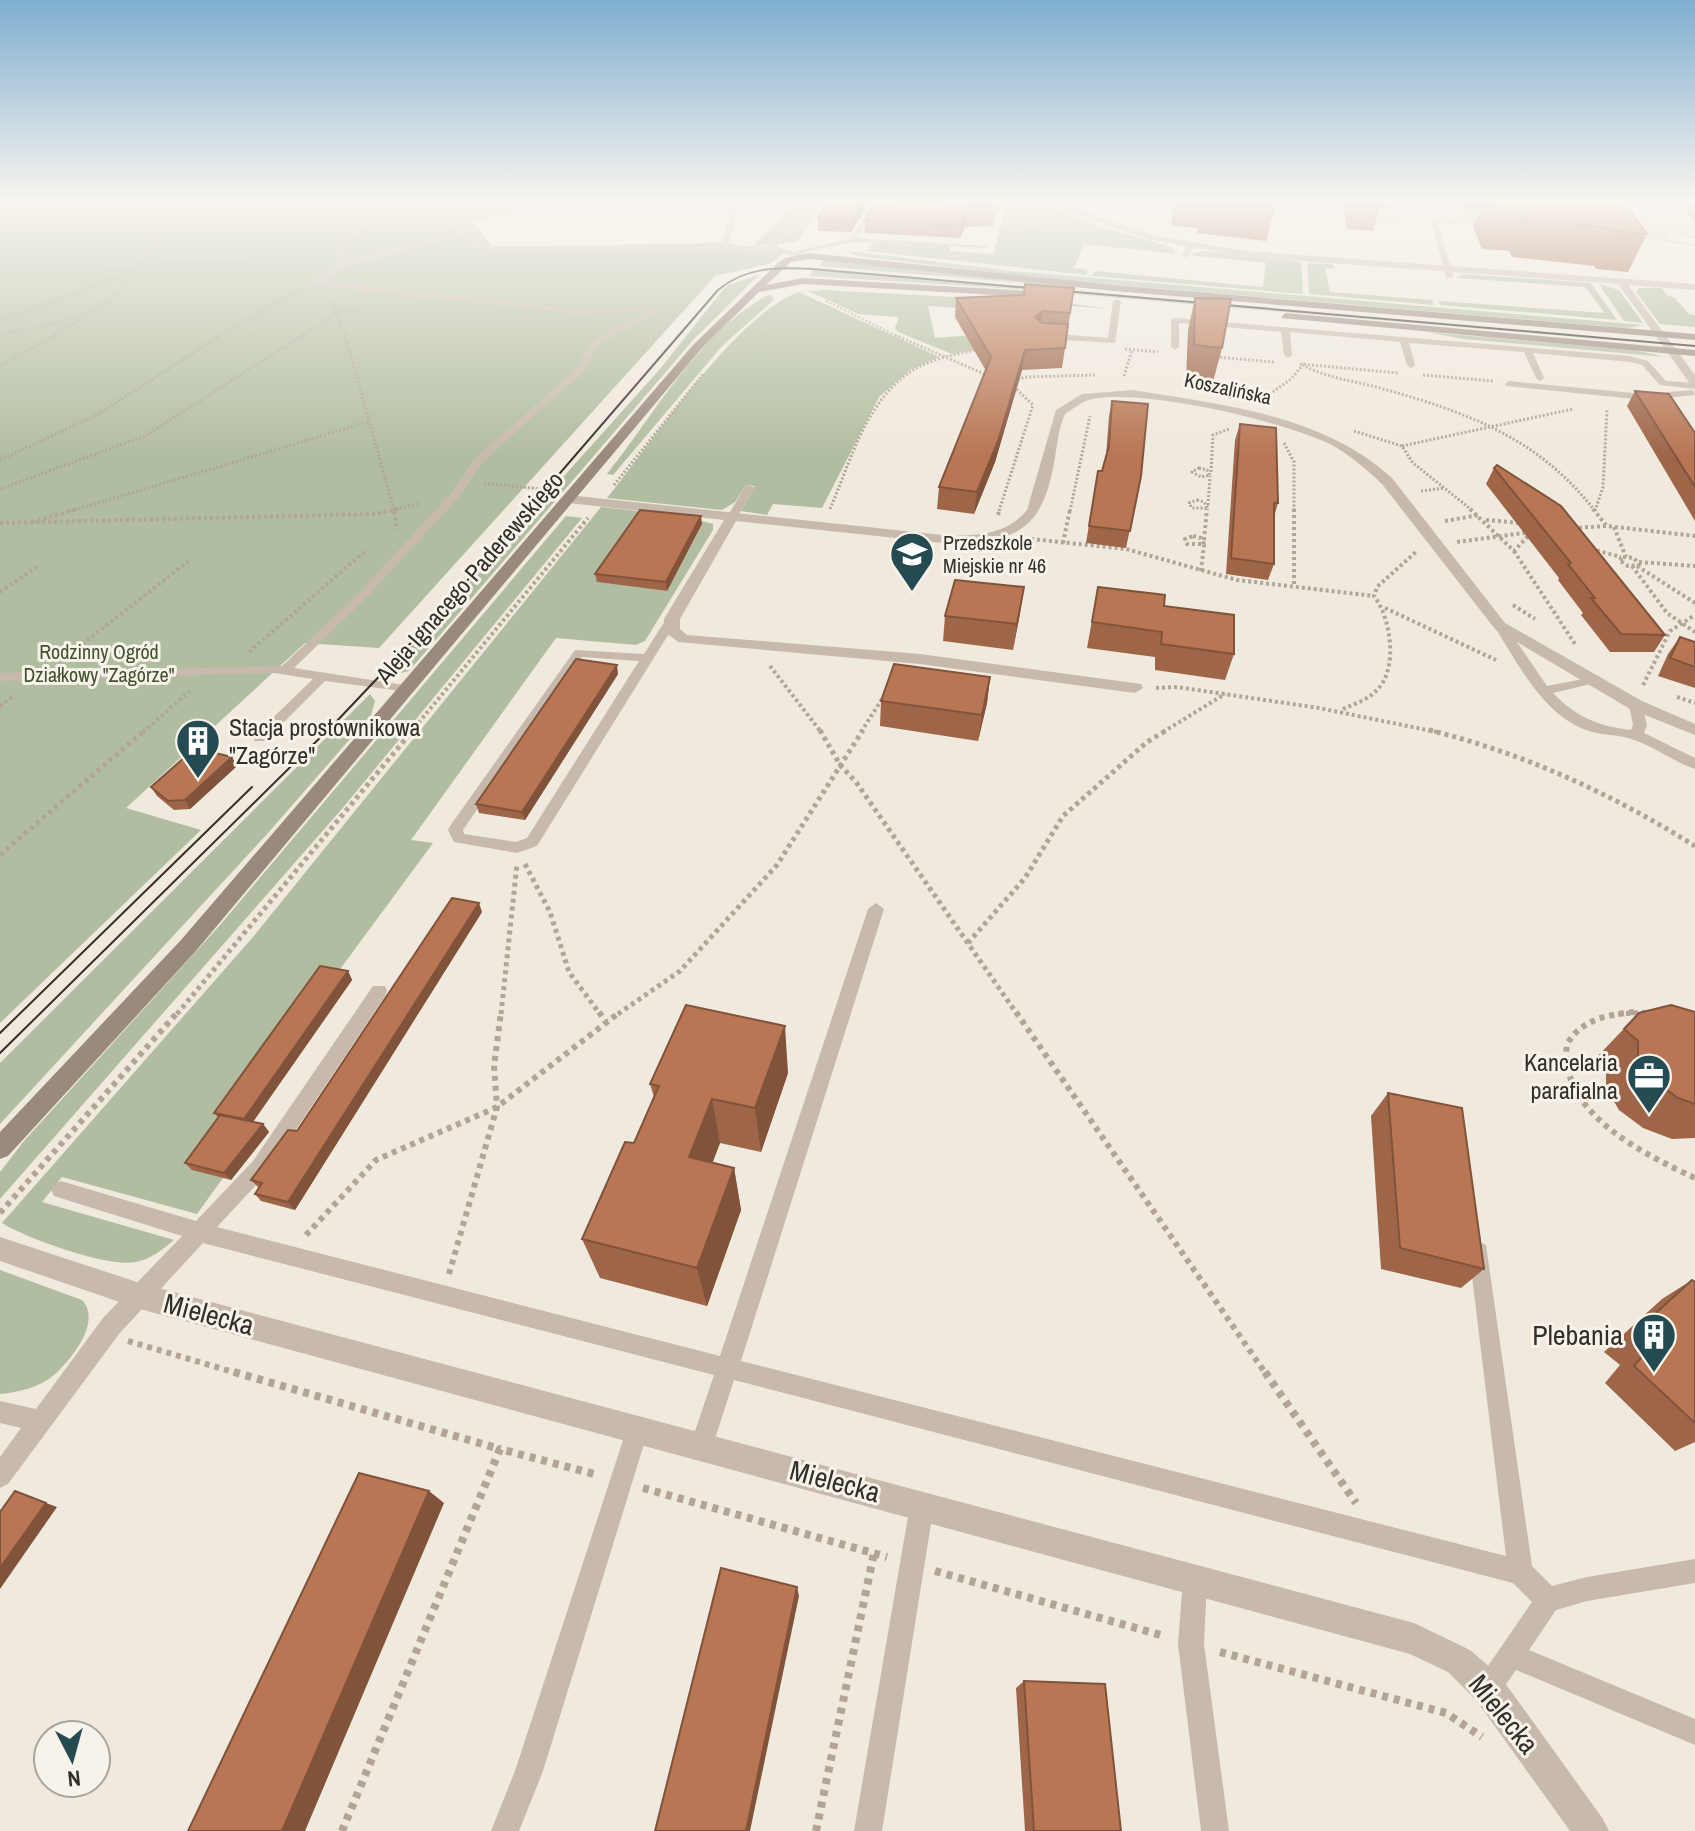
<svg xmlns="http://www.w3.org/2000/svg" width="1695" height="1831" viewBox="0 0 1695 1831" font-family="'Archivo Narrow',sans-serif">
<rect width="100%" height="100%" fill="#f0e9de"/>
<g fill="#b1bda0">
<path d="M 0,200 L 604,200 L 559,210 L 545,204 L 472,221 L 493,247 L 722,243 L 740,246 L 738,250 L 786,251 L 770,264 L 715,276 L 379,648 L 305,643 L 126,808 L 201,830 L 0,1023 Z"/>
<path d="M 794,200 L 824,200 L 797,242 L 753,246 L 793,206 Z"/>
<path d="M 1001,200 L 1034,200 L 1102,227 L 1171,247 L 1177,254 L 1084,244 L 1074,268 L 1088,270 L 1086,275 L 867,251 L 874,243 L 950,246 L 950,251 L 993,254 L 1008,201 Z"/>
<path d="M 848,251 L 1012,271 L 1644,325 L 1628,328 L 1046,279 L 858,256 Z"/>
<path d="M 1202,251 L 1301,262 L 1303,294 L 1092,276 L 1095,271 L 1263,287 L 1266,263 L 1189,255 Z"/>
<path d="M 824,260 L 1158,294 L 819,266 Z"/>
<path d="M 1307,263 L 1333,264 L 1334,269 L 1325,268 L 1330,292 L 1432,300 L 1434,305 L 1309,294 Z"/>
<path d="M 814,270 L 1660,344 L 1003,288 L 809,276 Z"/>
<path d="M 760,274 L 695,338 L 409,671 L 384,677 L 660,369 L 726,286 Z"/>
<path d="M 1463,274 L 1591,283 L 1617,320 L 1440,305 L 1439,301 L 1605,313 L 1585,287 L 1457,278 Z"/>
<path d="M 1599,284 L 1619,290 L 1643,323 L 1624,321 Z"/>
<path d="M 1639,288 L 1661,288 L 1668,296 L 1674,297 L 1689,314 L 1695,315 L 1695,327 L 1660,324 L 1636,292 Z"/>
<path d="M 824,290 L 1067,303 L 1109,309 L 1024,302 L 1022,312 L 928,306 L 935,338 L 1024,331 L 1068,343 L 1025,341 L 952,354 L 898,332 L 895,328 L 899,317 L 858,314 L 808,291 Z"/>
<path d="M 799,292 L 939,357 L 910,370 L 879,397 L 822,508 L 773,504 L 767,515 L 741,511 L 755,486 L 746,485 L 735,502 L 722,510 L 607,498 C 651,444 736,314 799,292 Z"/>
<path d="M 770,294 L 774,300 L 722,346 L 613,475 L 607,474 C 655,414 699,331 770,294 Z"/>
<path d="M 1426,332 L 1634,350 L 1666,357 L 1464,339 Z"/>
<path d="M 601,507 L 656,513 L 598,582 L 667,591 L 702,525 L 687,517 L 713,524 L 713,530 L 645,641 L 636,645 L 556,638 L 411,840 L 433,843 L 193,1169 L 223,1178 L 197,1214 L 62,1177 L 42,1202 L 174,1240 C 162,1250 151,1259 136,1262 C 108,1268 26,1238 2,1223 L 253,937 Z"/>
<path d="M 566,516 L 582,518 L 341,810 L 0,1199 L 0,1172 L 24,1141 L 220,925 Z"/>
<path d="M 370,694 L 375,701 L 371,715 L 268,833 L 0,1124 L 0,1063 Z"/>
<path d="M 0,1270 L 82,1300 C 102,1321 72,1359 54,1375 C 38,1388 19,1392 0,1394 Z"/>
</g>
<path fill="#e6dbc7" d="M 1630,218 L 1687,225 L 1695,233 L 1662,231 L 1669,240 L 1645,237 Z"/>
<g fill="none" stroke-linecap="round" stroke-linejoin="round">
<g stroke="#b2a596" stroke-width="2" stroke-dasharray="2 2" stroke-linecap="butt">
<path d="M 1330,200 L 1348,206"/>
<path d="M 1631,200 L 1649,219"/>
<path d="M 1268,205 L 1350,211"/>
<path d="M 1373,214 L 1406,225"/>
<path d="M 1677,232 L 1695,238"/>
<path d="M 1004,235 L 1062,225"/>
<path d="M 1641,237 L 1695,245"/>
<path d="M 0,266 L 135,269"/>
<path d="M 140,266 L 190,262 L 306,267"/>
<path d="M 332,301 L 346,337"/>
<path d="M 826,301 L 899,337"/>
<path d="M 0,318 L 29,311 L 136,269 L 148,256 L 159,230 L 193,200"/>
<path d="M 0,334 C 51,324 108,319 135,270"/>
<path d="M 51,337 L 93,313"/>
<path d="M 218,337 L 301,288"/>
<path d="M 300,337 L 339,312 L 361,308"/>
</g>
<g stroke="#b2a596" stroke-width="3" stroke-dasharray="2 2" stroke-linecap="butt">
<path d="M 345,335 L 394,510 L 420,503"/>
<path d="M 895,335 L 991,377"/>
<path d="M 1125,349 L 1158,352"/>
<path d="M 1216,357 L 1274,362"/>
<path d="M 1300,364 L 1398,373"/>
<path d="M 0,366 L 55,335"/>
<path d="M 1423,375 L 1493,381"/>
<path d="M 1124,376 L 1132,350"/>
<path d="M 1014,381 L 1025,377 L 1095,375"/>
<path d="M 1263,399 L 1291,379 L 1303,365 C 1326,378 1355,381 1380,388 C 1466,412 1538,437 1595,511"/>
<path d="M 1354,431 L 1402,446 L 1413,463 L 1473,511"/>
<path d="M 1284,443 L 1294,462 L 1294,511"/>
<path d="M 1402,446 L 1573,409"/>
<path d="M 0,460 L 97,415 L 221,335"/>
<path d="M 1199,468 L 1207,470 L 1210,475 L 1201,477 L 1192,472 Z"/>
<path d="M 1211,472 L 1213,435 L 1229,429"/>
<path d="M 484,483 L 550,490"/>
<path d="M 614,485 L 703,374"/>
<path d="M 0,489 L 145,436 L 303,335"/>
<path d="M 1421,491 L 1444,488"/>
<path d="M 1197,500 L 1204,502 L 1208,508 L 1192,508 L 1189,503 Z"/>
<path d="M 1208,505 L 1210,476"/>
<path d="M 830,509 C 851,461 866,398 915,369 C 934,358 958,354 979,349"/>
<path d="M 71,511 L 368,422"/>
<path d="M 999,511 L 1033,405 L 1011,384"/>
<path d="M 1070,511 L 1090,416"/>
<path d="M 1595,511 L 1603,487 L 1607,410"/>
</g>
<g stroke="#b2a596" stroke-width="4" stroke-dasharray="3 3" stroke-linecap="butt">
<path d="M 394,509 L 400,509"/>
<path d="M 1294,509 L 1294,586"/>
<path d="M 1470,509 L 1514,551 L 1531,533"/>
<path d="M 1593,509 L 1606,525"/>
<path d="M 998,515 L 1000,509"/>
<path d="M 1486,520 L 1520,523"/>
<path d="M 1445,521 L 1479,515"/>
<path d="M 32,522 L 77,509"/>
<path d="M 0,523 L 375,514 L 394,510 L 397,530"/>
<path d="M 1614,527 L 1626,557"/>
<path d="M 1573,528 L 1607,526 L 1695,536"/>
<path d="M 1193,536 L 1201,538 L 1204,544 L 1187,544 L 1185,539 Z"/>
<path d="M 1031,539 L 1126,549 L 1237,580 L 1374,596"/>
<path d="M 1204,540 L 1207,509"/>
<path d="M 1457,542 L 1531,532"/>
<path d="M 1063,543 L 1070,509"/>
<path d="M 1591,549 L 1621,557"/>
<path d="M 1514,551 L 1575,644"/>
<path d="M 1623,557 L 1634,558 L 1639,565 L 1628,566 L 1619,560 Z"/>
<path d="M 1639,562 L 1695,566"/>
<path d="M 1632,566 L 1667,613 L 1695,632"/>
<path d="M 1637,566 L 1695,603"/>
<path d="M 1201,571 L 1204,545"/>
<path d="M 0,592 L 38,566"/>
<path d="M 1513,605 L 1535,619"/>
<path d="M 1385,608 L 1496,660"/>
<path d="M 249,652 L 364,552"/>
<path d="M 68,655 L 190,560"/>
<path d="M 770,666 L 821,732"/>
<path d="M 1643,685 L 1670,631 L 1695,615"/>
<path d="M 1156,688 L 1177,687 L 1319,708 L 1437,732"/>
<path d="M 1677,697 L 1695,703"/>
<path d="M 0,706 L 15,695"/>
<path d="M 1343,709 C 1354,704 1367,700 1376,691 C 1399,670 1391,618 1374,596 L 1377,587 L 1417,551"/>
<path d="M 143,732 L 190,691"/>
<path d="M 411,732 L 588,518"/>
<path d="M 861,732 L 884,696"/>
<path d="M 1163,732 L 1225,694"/>
</g>
<g stroke="#b2a596" stroke-width="5" stroke-dasharray="4 4" stroke-linecap="butt">
<path d="M 820,730 L 840,765 L 856,782 L 1017,1014"/>
<path d="M 1429,730 C 1526,754 1610,793 1695,846"/>
<path d="M 0,855 L 145,730"/>
<path d="M 525,864 L 550,912 L 569,972 L 600,1014"/>
<path d="M 968,943 L 1025,878 L 1063,816 L 1147,742 L 1167,730"/>
<path d="M 177,1014 L 413,730"/>
<path d="M 501,1014 L 517,864"/>
<path d="M 618,1014 L 680,971 L 777,865 L 863,730"/>
<path d="M 1618,1014 L 1648,1012"/>
</g>
<g stroke="#b2a596" stroke-width="6" stroke-dasharray="5 5" stroke-linecap="butt">
<path d="M 599,1012 L 606,1022"/>
<path d="M 1016,1012 L 1266,1374"/>
<path d="M 1634,1012 C 1607,1015 1582,1019 1567,1044 C 1558,1113 1644,1154 1695,1178"/>
<path d="M 0,1213 L 178,1012"/>
<path d="M 306,1235 L 376,1160 L 497,1107 L 620,1012"/>
<path d="M 449,1274 L 497,1107 L 494,1066 L 501,1012"/>
<path d="M 128,1341 L 240,1374"/>
</g>
<g stroke="#b2a596" stroke-width="8" stroke-dasharray="6 6" stroke-linecap="butt">
<path d="M 234,1372 L 500,1449"/>
<path d="M 1265,1372 L 1356,1503"/>
<path d="M 643,1488 L 887,1557"/>
<path d="M 935,1571 L 1164,1636"/>
<path d="M 1220,1652 L 1446,1713 L 1482,1737"/>
<path d="M 342,1831 L 500,1449 L 598,1475"/>
<path d="M 816,1831 L 874,1553"/>
</g>
<g fill="#c7baac" fill-rule="evenodd">
<path d="M 399,200 L 406,200 L 386,211 L 346,246 L 346,261 L 460,232 L 446,220 L 443,219 L 443,216 L 426,200 L 432,200 L 449,215 L 521,200 L 453,218 L 480,243 L 491,246 L 720,246 L 732,211 L 735,209 L 738,211 L 728,246 L 769,246 L 806,200 L 812,200 L 776,247 L 794,252 L 851,238 L 875,200 L 878,202 L 859,238 L 989,246 L 985,248 L 854,242 L 801,253 L 807,256 L 803,258 L 771,250 L 491,250 L 475,247 L 463,235 L 345,266 L 324,281 L 576,309 L 658,306 L 665,309 L 617,333 L 595,348 L 584,371 L 482,463 L 459,497 L 367,597 L 294,668 L 404,685 L 409,686 L 409,692 L 325,681 L 265,741 L 255,741 L 253,738 L 255,735 L 313,679 L 274,673 L 0,681 L 0,673 L 282,666 L 359,593 L 451,493 L 474,459 L 577,368 L 588,345 L 611,329 L 651,311 L 576,313 L 314,285 L 314,281 L 338,263 L 339,243 L 382,209 Z"/>
<path d="M 1134,200 L 1221,200 L 1223,203 L 1220,205 L 1140,202 L 1087,218 L 1084,216 Z"/>
<path d="M 1471,211 L 1504,214 L 1473,215 L 1466,220 L 1497,222 L 1495,225 L 1437,222 L 1454,277 L 1447,279 L 1430,220 L 1458,219 Z"/>
<path d="M 1187,244 L 1194,246 L 1188,257 L 1182,257 Z"/>
<path d="M 1117,299 L 1121,301 L 1115,343 L 1045,339 L 1041,336 L 1045,333 L 1108,338 L 1113,301 Z"/>
<path d="M 1175,318 L 1630,356 L 1648,361 L 1666,381 L 1695,383 L 1695,389 L 1660,385 L 1642,365 L 1630,362 L 1533,353 L 1544,378 L 1540,381 L 1536,378 L 1524,352 L 1409,343 L 1415,365 L 1411,368 L 1407,365 L 1400,342 L 1290,332 L 1292,355 L 1288,358 L 1284,355 L 1281,332 L 1179,323 L 1179,347 L 1175,350 L 1171,347 L 1171,320 Z"/>
<path d="M 1509,381 L 1644,394 L 1693,390 L 1695,395 L 1644,400 L 1506,386 L 1505,384 Z"/>
<path d="M 746,485 L 755,487 L 736,519 L 728,519 L 727,517 Z"/>
<path d="M 672,615 L 678,619 L 537,846 L 517,853 L 454,842 L 448,830 L 450,826 L 575,650 L 644,654 L 668,616 ZM 582,657 L 639,661 L 527,838 L 516,842 L 464,834 L 463,830 Z"/>
<path d="M 1500,622 L 1504,623 L 1547,686 L 1599,676 L 1599,682 L 1553,693 C 1576,717 1598,726 1631,730 L 1633,725 L 1629,705 L 1636,701 L 1641,702 L 1647,725 L 1644,733 L 1695,758 L 1695,769 C 1674,762 1655,747 1634,740 C 1619,734 1602,736 1586,730 C 1542,714 1518,663 1494,626 Z"/>
<path d="M 876,903 L 884,909 L 741,1361 L 1506,1556 L 1469,1252 L 1472,1245 L 1479,1242 L 1486,1245 L 1532,1566 L 1552,1586 L 1587,1577 L 1695,1559 L 1695,1583 L 1587,1601 L 1556,1610 L 1529,1650 L 1695,1719 L 1695,1745 L 1516,1670 L 1497,1697 L 1488,1701 L 1479,1697 L 1475,1688 L 1479,1679 L 1532,1602 L 1513,1583 L 734,1380 L 710,1454 L 702,1458 L 694,1454 L 690,1446 L 714,1375 L 203,1243 L 119,1334 L 8,1484 L 0,1488 L 0,1457 L 21,1428 L 0,1423 L 0,1401 L 36,1409 L 103,1318 L 182,1236 L 54,1196 L 51,1190 L 54,1184 L 61,1181 L 196,1221 L 253,1161 L 373,986 L 385,986 L 387,991 L 385,996 L 267,1173 L 217,1227 L 720,1356 L 868,909 Z"/>
<path d="M 638,1417 L 646,1420 L 649,1428 L 543,1771 L 519,1831 L 491,1831 L 515,1771 L 627,1428 L 630,1420 Z"/>
<path d="M 922,1493 L 930,1497 L 934,1505 L 882,1831 L 854,1831 L 910,1505 L 914,1497 Z"/>
<path d="M 1195,1568 L 1204,1571 L 1207,1580 L 1204,1644 L 1229,1831 L 1201,1831 L 1178,1644 L 1183,1580 L 1186,1571 Z"/>
</g>
<g fill="#c7baac" fill-rule="evenodd">
<path d="M 1039,200 L 1050,200 L 1152,235 L 1247,251 L 1695,284 L 1695,290 L 1628,285 L 1695,375 L 1695,386 L 1691,385 L 1618,284 L 1247,257 L 1147,239 Z"/>
<path d="M 1133,390 C 1223,405 1322,414 1392,478 L 1505,623 L 1642,701 L 1695,724 L 1695,735 L 1630,709 L 1495,629 L 1382,484 C 1366,469 1348,453 1328,443 C 1277,420 1146,389 1092,399 C 1083,401 1073,409 1065,414 C 1058,429 1057,447 1054,463 C 1042,530 1017,541 952,544 L 736,521 L 680,619 L 680,629 L 687,635 L 920,654 L 1141,684 L 1143,688 L 1135,693 L 920,664 L 678,642 L 664,631 L 664,619 L 724,520 L 568,503 L 561,499 L 568,495 L 952,536 C 982,535 1007,534 1027,510 L 1056,410 L 1082,394 Z"/>
<path d="M 0,1237 L 140,1283 L 1414,1623 L 1470,1650 L 1500,1676 L 1603,1819 L 1609,1831 L 1570,1831 L 1476,1700 L 1448,1672 L 1410,1654 L 140,1309 L 0,1261 Z"/>
</g>
<g fill="#9a8a7d" fill-rule="evenodd">
<path d="M 809,253 L 1114,285 L 1695,334 L 1695,340 L 1114,291 L 809,259 L 791,262 L 766,285 L 803,278 L 1030,291 L 1035,294 L 1030,297 L 803,284 L 759,292 L 701,349 L 195,952 L 8,1156 L 0,1159 L 0,1132 L 181,940 L 693,345 L 778,263 L 785,258 Z"/>
<path d="M 1285,313 L 1695,350 L 1695,356 L 1281,318 Z"/>
</g>
<g stroke="#352f2a" stroke-width="2">
<path d="M 0,1033 L 252,787"/>
<path d="M 0,1053 L 335,723 L 441,611 L 718,290 C 745,267 778,267 812,269 L 1695,346"/>
</g>
</g>
<g fill="#9e6548">
<path d="M 876,200 L 1000,200 L 998,211 L 996,210 L 993,226 L 965,227 L 960,238 L 865,233 L 865,220 Z"/>
<path d="M 1174,200 L 1275,200 L 1276,204 L 1266,241 L 1197,233 L 1197,228 L 1171,226 Z"/>
<path d="M 1342,200 L 1395,200 L 1392,208 L 1380,207 L 1373,231 L 1347,229 Z"/>
<path d="M 1461,200 L 1622,200 L 1647,234 L 1628,272 L 1596,269 L 1594,266 L 1512,257 L 1509,251 L 1482,249 L 1473,227 L 1480,210 L 1465,209 Z"/>
<path d="M 1694,200 L 1695,200 L 1695,222 L 1687,212 Z"/>
<path d="M 870,202 L 851,232 L 818,231 L 818,218 Z"/>
<path d="M 1074,288 L 1062,368 L 1022,370 L 995,462 L 974,514 L 937,509 L 939,487 L 986,371 L 955,317 L 956,298 L 1024,295 Z"/>
<path d="M 1195,298 L 1222,348 L 1213,382 L 1186,378 L 1188,330 Z"/>
<path d="M 1635,391 L 1695,433 L 1695,521 L 1627,406 Z"/>
<path d="M 1112,401 L 1141,476 L 1126,548 L 1086,543 L 1098,471 L 1102,471 L 1106,456 L 1109,416 Z"/>
<path d="M 1240,424 L 1278,503 L 1274,517 L 1274,564 L 1268,580 L 1226,574 L 1235,440 Z"/>
<path d="M 1494,468 L 1665,635 L 1654,652 L 1610,652 L 1581,615 L 1583,613 L 1558,580 L 1559,578 L 1486,484 Z"/>
<path d="M 702,524 L 667,591 L 597,582 L 595,574 Z"/>
<path d="M 1098,587 L 1164,606 L 1234,654 L 1225,680 L 1155,670 L 1155,657 L 1087,648 Z"/>
<path d="M 1020,613 L 1013,650 L 943,641 L 945,616 Z"/>
<path d="M 1680,637 L 1695,642 L 1695,688 L 1658,676 L 1668,654 Z"/>
<path d="M 618,674 L 525,820 L 479,813 L 476,804 Z"/>
<path d="M 990,677 L 987,703 L 978,741 L 880,726 L 881,701 Z"/>
<path d="M 237,766 L 190,809 L 174,810 L 157,796 L 151,787 Z"/>
<path d="M 482,912 L 295,1210 L 261,1201 L 255,1194 L 259,1188 L 251,1180 L 297,1131 Z"/>
<path d="M 348,971 L 352,980 L 253,1122 L 263,1124 L 269,1132 L 231,1180 L 192,1170 L 185,1163 L 218,1117 L 214,1113 Z"/>
<path d="M 1695,1012 L 1695,1138 L 1672,1139 L 1643,1128 L 1619,1110 L 1606,1088 L 1606,1073 L 1593,1061 L 1639,1013 Z"/>
<path d="M 788,1073 L 761,1152 L 720,1143 L 712,1162 L 734,1168 L 741,1210 L 707,1306 L 600,1278 L 582,1239 L 634,1143 L 654,1097 L 650,1084 Z"/>
<path d="M 1388,1093 L 1484,1269 L 1461,1288 L 1381,1269 L 1371,1116 Z"/>
<path d="M 1692,1280 L 1695,1282 L 1695,1442 L 1675,1451 L 1605,1383 L 1620,1365 L 1604,1352 L 1662,1299 Z"/>
<path d="M 1024,1681 L 1121,1831 L 1025,1831 L 1016,1688 Z"/>
</g>
<g fill="#81533b">
<path d="M 864,200 L 870,200 L 870,202 L 851,232 L 851,219 Z"/>
<path d="M 966,214 L 965,227 L 960,238 L 961,226 Z"/>
<path d="M 1043,311 L 1040,330 L 1035,317 Z"/>
<path d="M 1025,350 L 1022,370 L 995,462 L 974,514 L 977,492 Z"/>
<path d="M 701,516 L 702,524 L 667,591 L 666,582 Z"/>
<path d="M 1024,587 L 1020,613 L 1013,650 L 1017,624 Z"/>
<path d="M 617,665 L 618,674 L 525,820 L 522,812 Z"/>
<path d="M 990,677 L 987,703 L 978,741 L 982,715 Z"/>
<path d="M 232,757 L 237,766 L 190,809 L 185,800 Z"/>
<path d="M 479,903 L 482,912 L 295,1210 L 288,1202 Z"/>
<path d="M 348,971 L 352,980 L 250,1126 L 244,1119 Z"/>
<path d="M 785,1026 L 788,1073 L 761,1152 L 755,1108 Z"/>
<path d="M 712,1099 L 720,1143 L 699,1199 L 689,1157 Z"/>
<path d="M 263,1124 L 269,1132 L 231,1180 L 224,1173 Z"/>
<path d="M 734,1168 L 741,1210 L 707,1306 L 697,1268 Z"/>
<path d="M 429,1491 L 444,1503 L 305,1831 L 282,1831 Z"/>
<path d="M 46,1503 L 57,1507 L 0,1589 L 0,1568 Z"/>
<path d="M 797,1587 L 799,1596 L 750,1831 L 746,1831 Z"/>
</g>
<g fill="#b87654" stroke="#81533b" stroke-width="2">
<path d="M 829,200 L 864,200 L 851,219 L 818,218 Z"/>
<path d="M 876,200 L 892,200 L 996,206 L 994,213 L 966,214 L 961,226 L 865,220 Z"/>
<path d="M 1235,200 L 1275,200 L 1276,204 Z"/>
<path d="M 1355,200 L 1380,200 L 1381,205 L 1355,203 Z"/>
<path d="M 1491,200 L 1622,200 L 1647,234 L 1614,231 L 1612,228 L 1528,219 L 1525,214 L 1497,212 Z"/>
<path d="M 1025,284 L 1074,288 L 1070,313 L 1043,311 L 1035,317 L 1042,323 L 1068,324 L 1065,348 L 1025,350 L 998,441 L 977,492 L 939,487 L 991,357 L 956,298 L 1024,295 Z"/>
<path d="M 1195,298 L 1231,299 L 1222,348 L 1194,345 Z"/>
<path d="M 1635,391 L 1669,394 L 1695,433 L 1695,487 Z"/>
<path d="M 1112,401 L 1148,404 L 1141,476 L 1130,531 L 1089,526 L 1098,471 L 1102,471 L 1109,446 Z"/>
<path d="M 1240,424 L 1276,428 L 1278,503 L 1274,503 L 1274,564 L 1231,558 Z"/>
<path d="M 1497,465 L 1561,506 L 1665,635 L 1621,634 L 1591,598 L 1595,598 L 1568,564 L 1571,563 L 1494,468 Z"/>
<path d="M 640,510 L 701,516 L 666,582 L 595,574 Z"/>
<path d="M 955,580 L 1024,587 L 1017,624 L 945,616 Z"/>
<path d="M 1098,587 L 1165,595 L 1164,606 L 1234,615 L 1234,654 L 1161,644 L 1162,632 L 1092,622 Z"/>
<path d="M 1680,637 L 1695,642 L 1695,667 L 1670,658 Z"/>
<path d="M 576,659 L 617,665 L 522,812 L 476,804 Z"/>
<path d="M 894,664 L 990,677 L 982,715 L 881,701 Z"/>
<path d="M 195,748 L 232,757 L 185,800 L 168,801 L 151,787 Z"/>
<path d="M 452,898 L 479,903 L 288,1202 L 255,1194 L 262,1183 L 251,1180 L 288,1130 L 297,1131 Z"/>
<path d="M 320,966 L 348,971 L 244,1119 L 214,1113 Z"/>
<path d="M 686,1005 L 785,1026 L 755,1108 L 712,1099 L 689,1157 L 734,1168 L 697,1268 L 582,1239 L 625,1142 L 634,1143 L 659,1086 L 650,1084 Z"/>
<path d="M 1671,1005 L 1695,1012 L 1695,1104 L 1678,1098 L 1652,1079 L 1638,1057 L 1638,1041 L 1624,1029 L 1639,1013 Z"/>
<path d="M 1388,1093 L 1462,1108 L 1484,1269 L 1400,1248 Z"/>
<path d="M 220,1115 L 263,1124 L 224,1173 L 185,1163 Z"/>
<path d="M 1692,1280 L 1695,1282 L 1695,1423 L 1634,1366 L 1650,1347 L 1633,1334 Z"/>
<path d="M 359,1473 L 429,1491 L 282,1831 L 188,1831 Z"/>
<path d="M 15,1491 L 46,1503 L 0,1568 L 0,1512 Z"/>
<path d="M 721,1568 L 797,1587 L 746,1831 L 655,1831 Z"/>
<path d="M 1024,1681 L 1105,1684 L 1121,1831 L 1034,1831 Z"/>
</g>
<linearGradient id="sky" x2="0" y2="1"><stop stop-color="#7faecf"/><stop offset="0.44" stop-color="#f8f5f0"/><stop offset="1" stop-color="#f8f5f0" stop-opacity="0"/></linearGradient>
<rect width="1695" height="456" fill="url(#sky)"/>
<defs>
<g id="school-pin" transform="scale(2.3)"><path d="M0 17L-7.5 6A9.5 9.5 0 1 1 7.5 6Z" fill="#244b52" stroke="#f8f3ea"/><path d="M0-5L7-2L0 1L-7-2ZM-4 1L0 2.5L4 1V4Q0 6-4 4Z" fill="#fff"/></g>
<g id="building-pin" transform="scale(2.3)"><path d="M0 17L-7.5 6A9.5 9.5 0 1 1 7.5 6Z" fill="#244b52" stroke="#f8f3ea"/><path d="M-4-6H4V6H1V3H-1V6H-4ZM-2.5-4.3h1.7v1.8h-1.7ZM.8-4.3h1.7v1.8H.8ZM-2.5-1h1.7V.8h-1.7ZM.8-1h1.7V.8H.8Z" fill="#fff"/></g>
<g id="office-pin" transform="scale(2.3)"><path d="M0 17L-7.5 6A9.5 9.5 0 1 1 7.5 6Z" fill="#244b52" stroke="#f8f3ea"/><path d="M-6-3h4V-5.5h4V-3h4V5H-6ZM-1-4.5V-3h2v-1.5ZM-6 0V1H6V0Z" fill="#fff"/></g>
</defs>
<g fill-rule="evenodd">
<use href="#school-pin" x="912" y="554"/>
<use href="#building-pin" x="198" y="741"/>
<use href="#office-pin" x="1649" y="1076"/>
<use href="#building-pin" x="1654" y="1335"/>
</g>
<g text-anchor="middle" dominant-baseline="central" stroke-width="6" stroke-linejoin="round" paint-order="stroke">
<g font-size="20" fill="#352f2a" stroke="#f8f3ea">
<text transform="translate(1228 388) rotate(12)">Koszalińska</text>
</g>
<g font-size="20" fill="#352f2a" stroke="#f8f3ea" text-anchor="start">
<text x="943" y="542">Przedszkole<tspan x="943" dy="23">Miejskie nr 46</tspan></text>
</g>
<g font-size="20" fill="#425130" stroke="#f8f3ea">
<text x="99" y="651">Rodzinny Ogród<tspan x="99" dy="23">Działkowy "Zagórze"</tspan></text>
</g>
<g font-size="24" fill="#352f2a" stroke="#f8f3ea">
<text transform="translate(469 577) rotate(-49)">Aleja Ignacego Paderewskiego</text>
</g>
<g font-size="24" fill="#352f2a" stroke="#f8f3ea" text-anchor="start">
<text x="229" y="727">Stacja prostownikowa<tspan x="229" dy="28">"Zagórze"</tspan></text>
<text x="1618" y="1062" text-anchor="end">Kancelaria<tspan x="1618" dy="28">parafialna</tspan></text>
</g>
<g font-size="28" fill="#352f2a" stroke="#f8f3ea">
<text transform="translate(209 1314) rotate(15)">Mielecka</text>
<text transform="translate(835 1481) rotate(15)">Mielecka</text>
<text transform="translate(1504 1714) rotate(51)">Mielecka</text>
</g>
<g font-size="28" fill="#352f2a" stroke="#f8f3ea" text-anchor="end">
<text x="1623" y="1335">Plebania</text>
</g>
</g>
<g transform="translate(72 1759) rotate(174)"><circle r="38" fill="#f8f3ea" stroke="#aaa59d" stroke-width="2"/>
<path d="M0-6L14 30L0 20L-14 30Z" fill="#244b52"/>
<text y="-12" font-size="22" font-weight="bold" text-anchor="middle" fill="#352f2a">N</text>
</g>
</svg>
